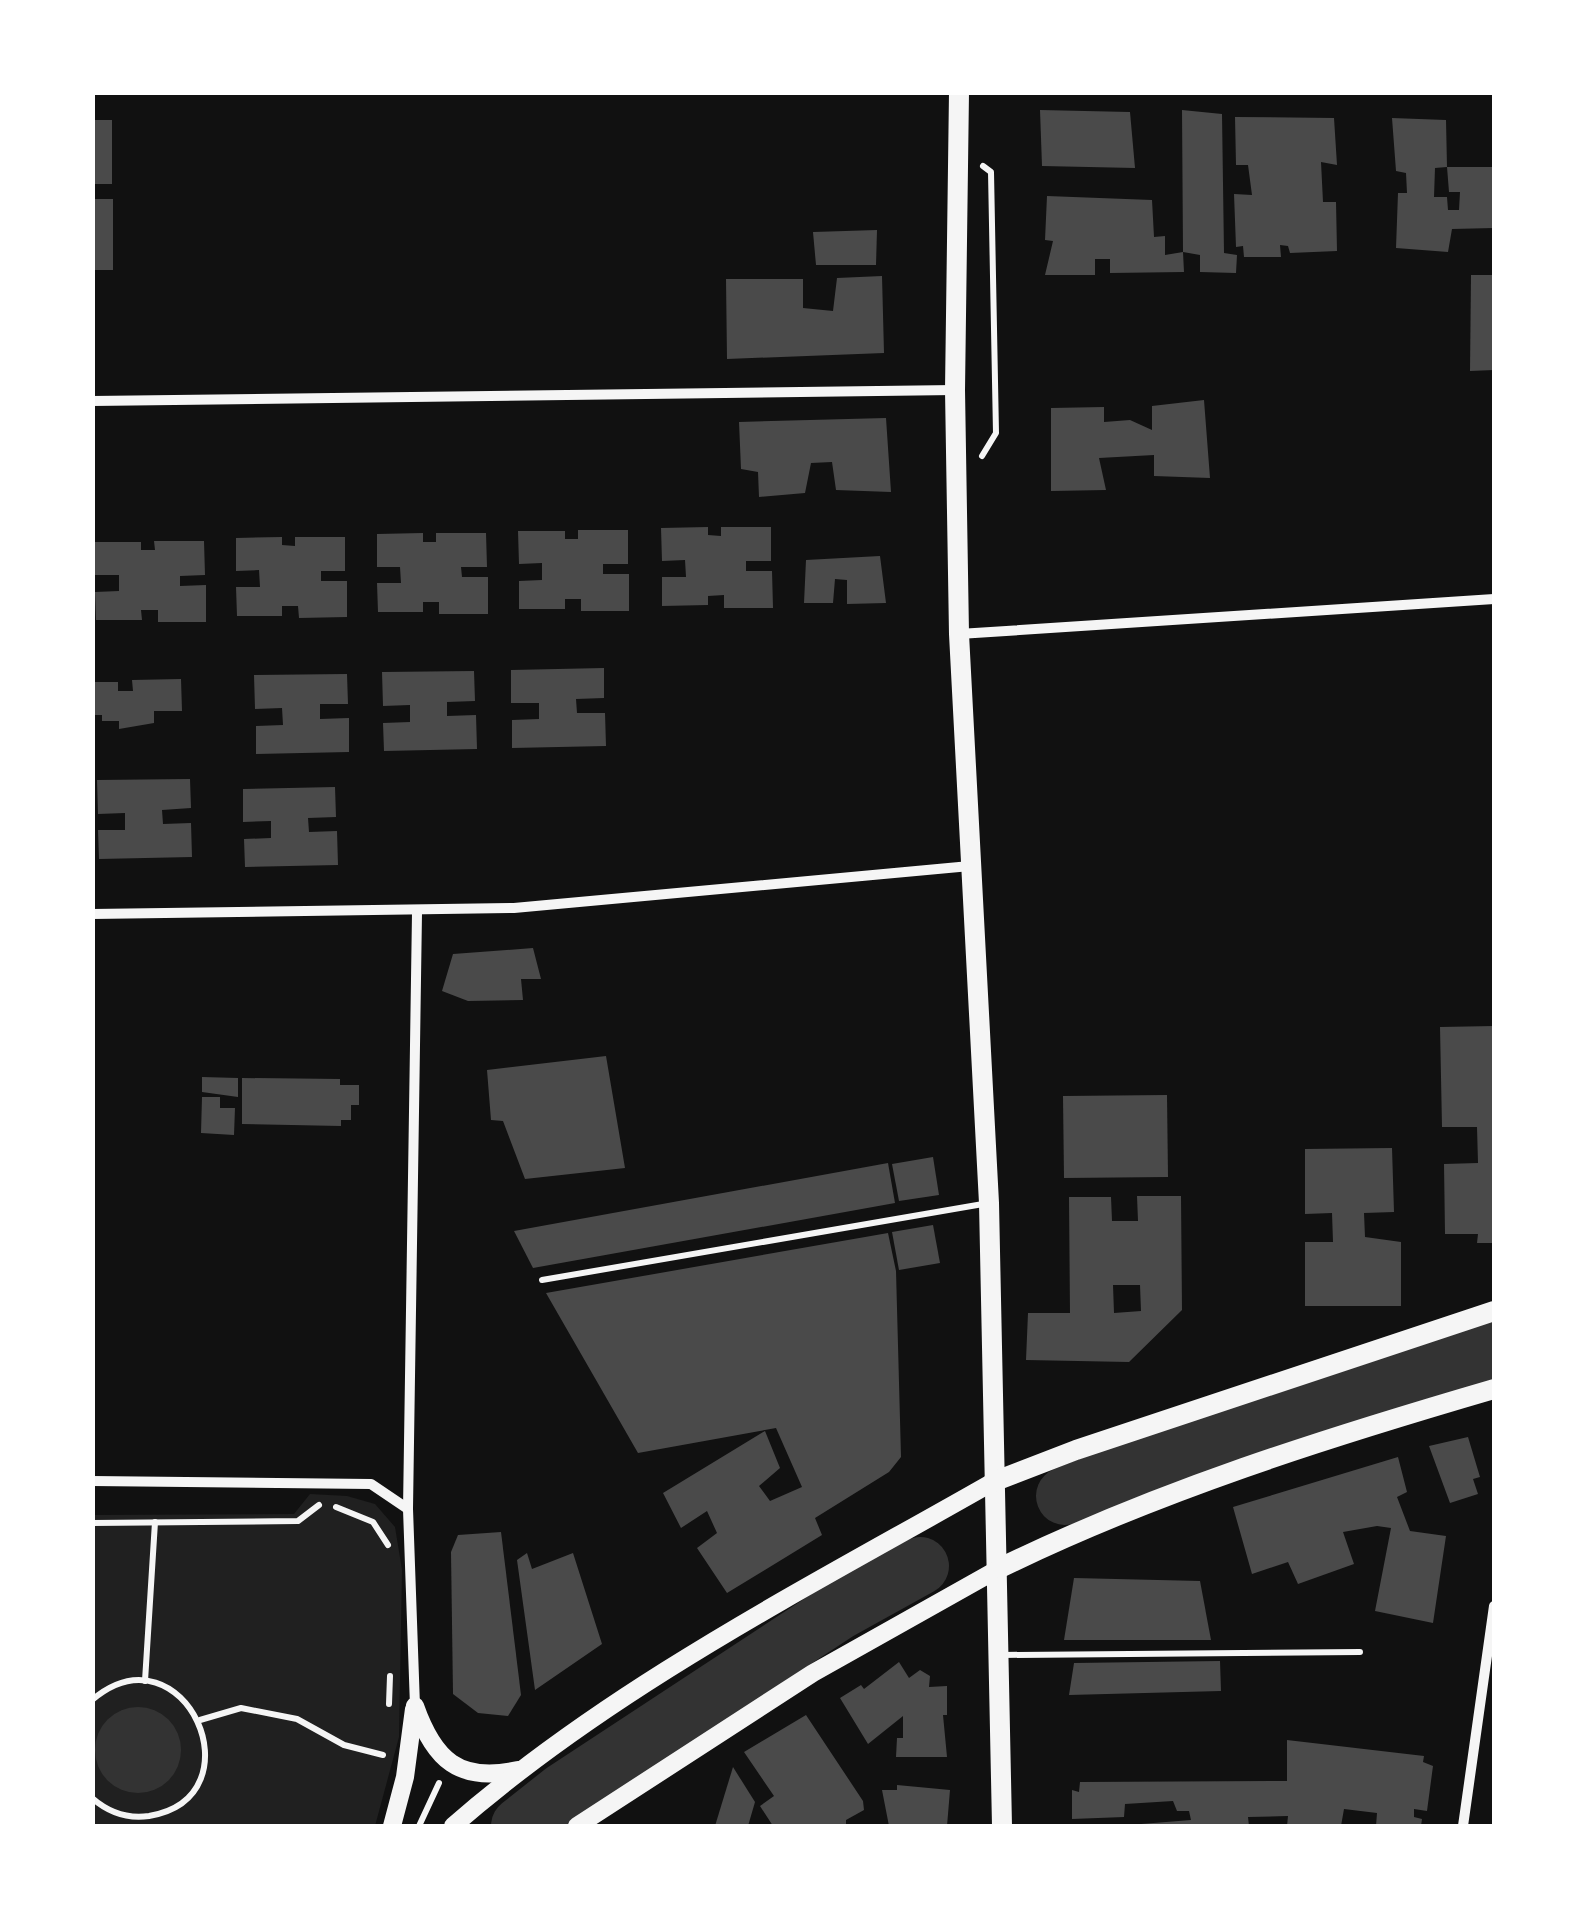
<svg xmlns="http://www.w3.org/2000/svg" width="1587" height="1919" viewBox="0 0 1587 1919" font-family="'Public Sans',sans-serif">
<rect width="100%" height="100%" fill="#111"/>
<path fill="#202020" d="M 310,1494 L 347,1496 L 375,1504 L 395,1527 L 402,1570 L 399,1737 L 375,1826 L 93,1826 L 92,1515 L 294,1514 Z"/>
<circle fill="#333" cx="138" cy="1750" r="43"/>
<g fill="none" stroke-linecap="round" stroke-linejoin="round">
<g stroke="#333" stroke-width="58">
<path d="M 1065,1496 L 1182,1450 L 1494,1349"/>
<path d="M 520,1826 L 563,1792 L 837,1612 L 920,1566"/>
</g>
</g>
<g fill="#4a4a4a" fill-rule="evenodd">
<path d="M 1040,110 L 1130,112 L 1135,168 L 1042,166 Z"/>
<path d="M 1182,110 L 1222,114 L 1224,253 L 1237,255 L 1236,273 L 1200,272 L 1200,255 L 1183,252 Z"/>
<path d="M 1235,117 L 1334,118 L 1337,165 L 1321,162 L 1323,202 L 1336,202 L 1337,251 L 1290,253 L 1288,246 L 1280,245 L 1281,257 L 1244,257 L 1243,246 L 1236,247 L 1234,194 L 1252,195 L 1248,165 L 1236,165 Z"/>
<path d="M 1392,118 L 1446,120 L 1447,167 L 1494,167 L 1494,228 L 1452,229 L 1448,252 L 1396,248 L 1398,193 L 1407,193 L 1406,173 L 1396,171 ZM 1447,167 L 1449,192 L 1460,192 L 1459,210 L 1448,210 L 1447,197 L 1434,197 L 1435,168 Z"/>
<rect x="92" y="120" width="20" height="64"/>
<path d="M 1047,196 L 1152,200 L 1154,237 L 1165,236 L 1165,255 L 1183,252 L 1184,272 L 1110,273 L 1110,259 L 1095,259 L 1095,275 L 1045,275 L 1053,241 L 1045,240 Z"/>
<rect x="92" y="199" width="21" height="71"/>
<path d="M 877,230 L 876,265 L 816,265 L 813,232 Z"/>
<path d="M 1471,275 L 1494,275 L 1494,370 L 1470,371 Z"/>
<path d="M 882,276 L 884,353 L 727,359 L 726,279 L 803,279 L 803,308 L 833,311 L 837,278 Z"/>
<path d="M 1204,400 L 1210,478 L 1154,476 L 1154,455 L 1099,458 L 1106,490 L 1051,491 L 1051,408 L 1104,407 L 1104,422 L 1130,420 L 1152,430 L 1152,406 Z"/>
<path d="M 886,418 L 891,492 L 836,490 L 832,462 L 811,463 L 805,493 L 759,497 L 758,472 L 741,469 L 739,422 Z"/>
<path d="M 708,527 L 708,535 L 721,536 L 721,527 L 771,527 L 771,561 L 746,561 L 746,571 L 772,571 L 773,608 L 724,608 L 724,595 L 708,596 L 708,605 L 662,606 L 662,577 L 686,577 L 685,560 L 662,561 L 661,528 Z"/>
<path d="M 578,530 L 628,530 L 628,564 L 603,564 L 603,574 L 629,574 L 629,611 L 581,611 L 581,599 L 565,599 L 565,609 L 519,609 L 519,581 L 542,580 L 542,563 L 519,564 L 518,531 L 565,531 L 565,539 L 578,539 Z"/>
<path d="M 423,533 L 423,542 L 436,542 L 436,533 L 486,533 L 487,567 L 461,567 L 462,577 L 488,577 L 488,614 L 439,614 L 439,602 L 423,602 L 423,612 L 378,612 L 377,583 L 401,583 L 400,567 L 377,567 L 377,534 Z"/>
<path d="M 282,537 L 282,545 L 295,546 L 295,537 L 345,537 L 345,571 L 321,571 L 321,581 L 347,581 L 347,617 L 299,618 L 298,606 L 282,606 L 282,616 L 237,616 L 236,587 L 260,587 L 259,570 L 236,571 L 236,538 Z"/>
<path d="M 154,541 L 204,541 L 205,575 L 180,576 L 180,586 L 206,585 L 206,622 L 158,622 L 158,610 L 141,610 L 142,620 L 96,620 L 95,592 L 119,591 L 119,575 L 95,575 L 95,542 L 141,542 L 141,550 L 155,550 Z"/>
<path d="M 880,556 L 886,603 L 847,604 L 847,580 L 835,579 L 833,603 L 804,603 L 806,560 Z"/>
<path d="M 604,668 L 604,698 L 576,699 L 577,713 L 605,713 L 606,746 L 512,748 L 512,720 L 539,719 L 539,703 L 511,703 L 511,670 Z"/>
<path d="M 474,671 L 475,701 L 447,702 L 447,716 L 476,715 L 477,749 L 384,751 L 383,723 L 410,722 L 410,705 L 383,706 L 382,672 Z"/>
<path d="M 347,674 L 348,704 L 320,704 L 320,719 L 349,718 L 349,752 L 256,754 L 256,726 L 283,725 L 282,708 L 255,709 L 254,675 Z"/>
<path d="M 181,679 L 182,711 L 154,711 L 154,723 L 119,729 L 119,721 L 102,721 L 102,715 L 92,715 L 92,682 L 118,682 L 118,691 L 133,691 L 132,680 Z"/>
<path d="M 190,779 L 191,808 L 162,810 L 163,824 L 191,823 L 192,857 L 99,859 L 98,830 L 125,830 L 125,813 L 98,814 L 97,780 Z"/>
<path d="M 335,787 L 336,817 L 308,818 L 309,832 L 337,831 L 338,865 L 245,867 L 244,839 L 271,838 L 271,821 L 243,822 L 243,789 Z"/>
<path d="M 533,948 L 541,979 L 521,979 L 523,1000 L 468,1001 L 442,991 L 453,954 Z"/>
<path d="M 1494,1026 L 1494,1243 L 1477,1243 L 1478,1234 L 1445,1234 L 1444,1164 L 1478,1163 L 1477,1127 L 1442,1127 L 1440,1027 Z"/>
<path d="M 606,1056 L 625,1168 L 525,1179 L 503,1121 L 491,1120 L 487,1070 Z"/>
<path d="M 202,1077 L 238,1078 L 238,1097 L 202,1092 Z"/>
<path d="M 242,1078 L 340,1079 L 340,1085 L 359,1085 L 359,1105 L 351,1105 L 351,1120 L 341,1120 L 341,1126 L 242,1124 Z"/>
<path d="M 1167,1095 L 1168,1177 L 1064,1178 L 1063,1096 Z"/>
<path d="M 202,1097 L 220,1097 L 220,1108 L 235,1108 L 234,1135 L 201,1133 Z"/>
<path d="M 1392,1148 L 1394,1212 L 1364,1213 L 1365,1237 L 1401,1242 L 1401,1306 L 1305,1306 L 1305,1242 L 1333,1242 L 1332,1213 L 1305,1214 L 1305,1149 Z"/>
<path d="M 933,1157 L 939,1195 L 899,1201 L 892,1164 Z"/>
<path d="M 888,1163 L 895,1203 L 533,1268 L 514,1231 Z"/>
<path d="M 1137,1196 L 1181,1196 L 1182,1310 L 1129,1362 L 1026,1360 L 1028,1313 L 1070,1313 L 1069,1197 L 1111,1197 L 1112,1221 L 1138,1221 ZM 1113,1285 L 1140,1285 L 1141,1311 L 1114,1313 Z"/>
<path d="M 933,1225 L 940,1263 L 899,1270 L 892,1232 Z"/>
<path d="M 888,1233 L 896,1271 L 901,1457 L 889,1472 L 815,1518 L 822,1535 L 727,1593 L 697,1548 L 717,1533 L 707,1511 L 681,1528 L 663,1493 L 765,1431 L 780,1468 L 759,1486 L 770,1501 L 802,1487 L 776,1428 L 638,1453 L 546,1293 Z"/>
<path d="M 1468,1437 L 1480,1477 L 1473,1479 L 1478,1494 L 1450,1503 L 1429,1446 Z"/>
<path d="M 1398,1457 L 1407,1492 L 1397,1497 L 1410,1531 L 1446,1536 L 1433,1623 L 1375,1611 L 1391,1528 L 1377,1526 L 1343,1532 L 1354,1564 L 1298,1584 L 1288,1562 L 1252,1574 L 1233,1507 Z"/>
<path d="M 501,1532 L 521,1695 L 508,1716 L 478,1713 L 453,1694 L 451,1552 L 458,1535 Z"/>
<path d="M 527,1553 L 532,1569 L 573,1553 L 602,1644 L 535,1690 L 517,1560 Z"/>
<path d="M 1074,1578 L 1200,1581 L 1211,1640 L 1064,1640 Z"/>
<path d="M 1220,1661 L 1221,1691 L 1069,1695 L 1074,1663 Z"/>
<path d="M 899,1662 L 909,1678 L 920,1670 L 930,1676 L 929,1687 L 947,1686 L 947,1715 L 943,1715 L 947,1757 L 896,1757 L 897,1738 L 903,1738 L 903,1716 L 868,1744 L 840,1698 L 861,1685 L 864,1689 Z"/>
<path d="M 806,1715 L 863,1801 L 864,1810 L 846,1820 L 846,1826 L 773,1826 L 760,1806 L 774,1796 L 744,1752 Z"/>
<path d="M 1287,1740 L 1424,1756 L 1423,1762 L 1433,1766 L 1427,1811 L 1414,1809 L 1414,1817 L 1422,1819 L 1421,1826 L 1376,1826 L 1377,1813 L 1344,1809 L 1341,1826 L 1287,1826 L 1288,1816 L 1248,1817 L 1249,1826 L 1116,1826 L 1191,1820 L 1189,1811 L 1177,1811 L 1173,1801 L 1125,1804 L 1124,1817 L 1072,1819 L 1072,1790 L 1079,1792 L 1080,1782 L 1287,1781 Z"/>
<path d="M 733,1767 L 755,1802 L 748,1826 L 715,1826 Z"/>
<path d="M 897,1785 L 950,1790 L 947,1826 L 889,1826 L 882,1790 L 897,1790 Z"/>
</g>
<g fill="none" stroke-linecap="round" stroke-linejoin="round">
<g stroke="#f5f5f5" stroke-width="6">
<path d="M 982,456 L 996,433 L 991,172 L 983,166"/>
<path d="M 336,1507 L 373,1522 L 388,1545"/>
<path d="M 92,1523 L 298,1521 L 319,1505"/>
<path d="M 145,1681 L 155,1522"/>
<path d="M 92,1700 C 184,1622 262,1797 149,1816 C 128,1819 108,1812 92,1798"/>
<path d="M 389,1704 L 390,1676"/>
<path d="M 200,1720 L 241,1708 L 297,1719 L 344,1745 L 383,1755"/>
<path d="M 419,1826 L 439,1783"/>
</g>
<g stroke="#f5f5f5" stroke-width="6">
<path d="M 542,1280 L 983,1204"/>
<path d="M 1002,1655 L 1360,1652"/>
</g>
<g stroke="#f5f5f5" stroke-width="10">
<path d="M 92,401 L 955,390"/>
<path d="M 959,634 L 1494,599"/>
<path d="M 92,914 L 514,908 L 970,866"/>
<path d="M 92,1481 L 371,1484 L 408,1509"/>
<path d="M 415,1706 L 408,1509 L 417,913"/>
<path d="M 1463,1826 L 1494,1606"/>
</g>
<g stroke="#f5f5f5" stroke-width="18">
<path d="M 415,1706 C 434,1760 459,1783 518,1770"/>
<path d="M 392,1826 L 405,1777 L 414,1709"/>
<path d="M 453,1826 C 613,1686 809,1587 993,1482"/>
<path d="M 577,1826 L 813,1673 L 1000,1568"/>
</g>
<g stroke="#f5f5f5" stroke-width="20">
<path d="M 959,92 L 955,390 L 959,634 L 989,1203 L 1002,1826"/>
<path d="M 993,1482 L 1076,1450 L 1494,1311"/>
<path d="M 1000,1568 C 1158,1491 1326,1438 1494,1389"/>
</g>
</g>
<rect width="1587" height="1919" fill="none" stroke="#ffffff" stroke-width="190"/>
</svg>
